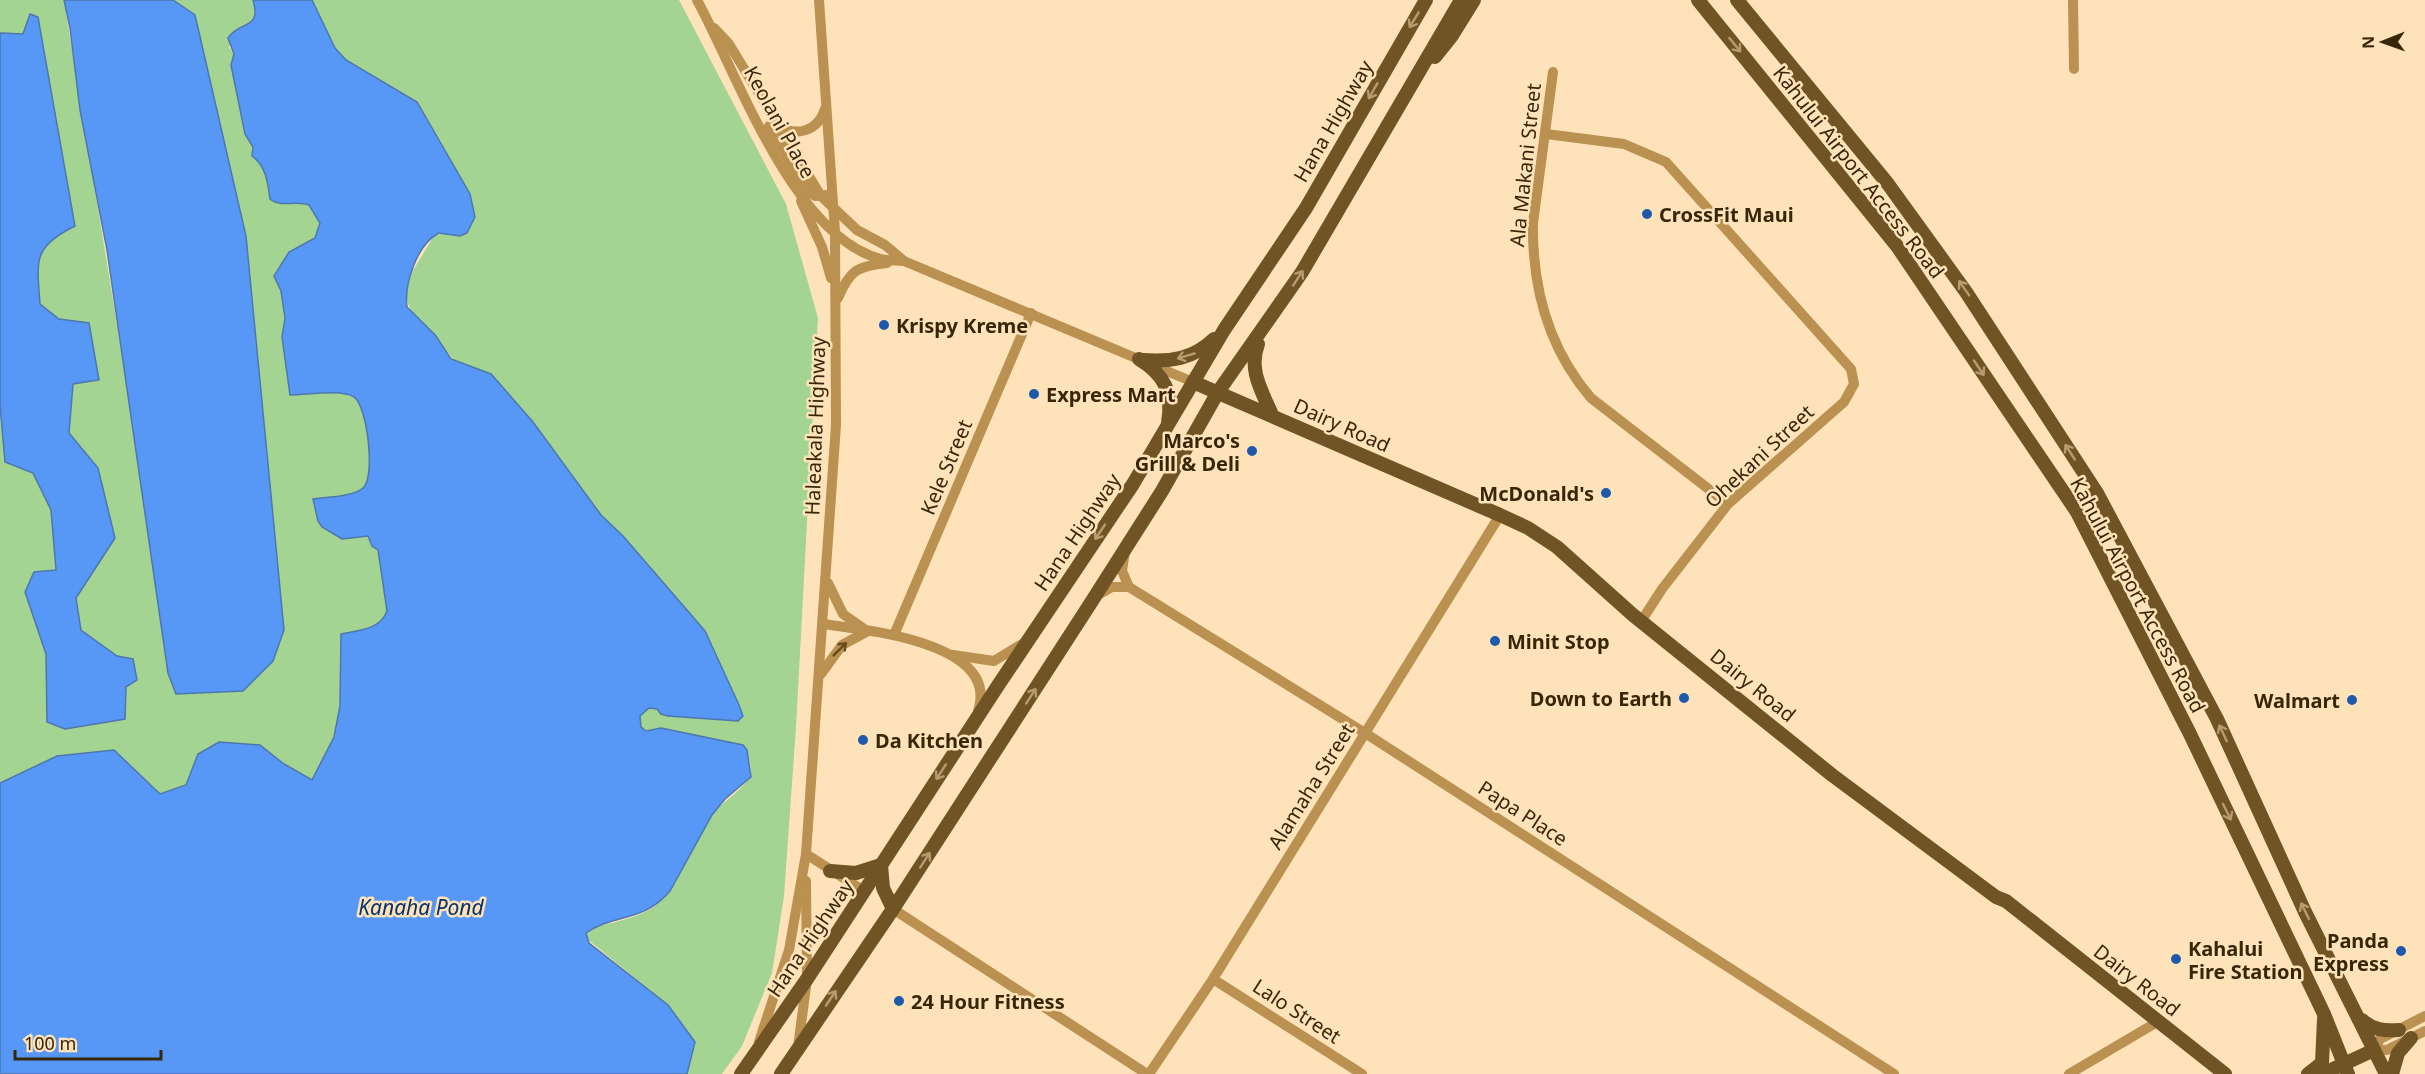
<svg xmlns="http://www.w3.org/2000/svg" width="2425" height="1074" viewBox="0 0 2425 1074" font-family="'Noto Sans',sans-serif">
<rect width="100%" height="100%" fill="#fee3ba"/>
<g fill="#a3d492">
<path d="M 0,0 L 64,0 L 134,429 L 195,15 L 173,0 L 253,0 C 258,17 252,24 236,30 L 229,47 L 234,54 L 231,65 L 245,134 L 253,147 L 252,154 L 265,171 L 270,199 C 280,208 296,200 309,205 L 320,223 L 315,238 C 295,251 284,254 274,276 L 281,291 L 285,318 L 282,337 L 290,394 C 312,396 342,386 360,402 C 366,419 377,472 364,487 C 356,497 326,497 314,499 L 322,527 L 342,539 L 368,536 C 371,542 378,549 380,555 C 383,568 391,609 384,619 C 376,631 353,631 341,634 L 340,706 L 334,737 L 312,780 L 284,764 L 260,745 L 198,754 L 186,785 L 160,794 L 114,751 L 57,756 L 0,783 L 0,405 L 51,510 L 56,570 L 25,592 L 46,654 L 47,722 L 117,656 L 81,630 L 75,598 L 115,538 L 98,468 L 69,433 L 73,384 L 59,319 L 40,305 L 37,259 L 55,236 L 23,34 L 0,33 Z"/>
<path d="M 312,0 L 679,0 L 786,204 L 818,318 L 796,727 L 784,896 L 772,973 L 742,1046 L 722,1074 L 687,1074 L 695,1042 L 668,1005 L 586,938 L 586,933 L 593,928 C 612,922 636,919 654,907 C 677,891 695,839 713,814 C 722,802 747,787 750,775 C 753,767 748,752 743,745 L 661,728 L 645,731 L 641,727 L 639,716 L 649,708 L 657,709 L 661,714 L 668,716 L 738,721 L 743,716 L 739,705 L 705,631 L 623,536 L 601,515 L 533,422 L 491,374 L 455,362 L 436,336 L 412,314 L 406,298 L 409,277 L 434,236 L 447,232 L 452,234 L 470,194 L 417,102 L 346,60 L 335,48 Z"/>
</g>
<g fill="#5798f6" stroke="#4e76af" stroke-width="1.5">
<path d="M 64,0 L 173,0 L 195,15 L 246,236 L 284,630 L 273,661 L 243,691 L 176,694 L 168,673 L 107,250 L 80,110 L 70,28 Z"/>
<path d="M 253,0 L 312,0 L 335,48 L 346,60 L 417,102 L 470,194 L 475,217 L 467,233 L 460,236 L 439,233 C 417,244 404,284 407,307 L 436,336 L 451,359 L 491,374 L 533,422 L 601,515 L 623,536 L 705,631 L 739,705 L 743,716 L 738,721 L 668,716 L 661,714 L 657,709 L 649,708 L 640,716 L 641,727 L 646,731 L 661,728 L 743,745 L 747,750 L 751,777 L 725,799 L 712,815 L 670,891 C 643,923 615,913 586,933 L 589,943 L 668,1005 L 695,1042 L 687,1074 L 0,1074 L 0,783 L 57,756 L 114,750 L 160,794 L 186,785 L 198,754 L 219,742 L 260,745 L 284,764 L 312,780 L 334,737 L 340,706 L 341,634 C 359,630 380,630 387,611 L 378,550 L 372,546 L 368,536 L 342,539 L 322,527 L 318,521 L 313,499 C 327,497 352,497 363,488 C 376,477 367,405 354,397 C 341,389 306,395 290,395 L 282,337 L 285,318 L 281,291 L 274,276 L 289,252 L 315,238 L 320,223 L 309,205 C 296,200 280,208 270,199 C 268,183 266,166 252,156 L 253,147 L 245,134 L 231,65 L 234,54 L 228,38 C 239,20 262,31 253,0 Z"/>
<path d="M 30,14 L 38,17 L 75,226 C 32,247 37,261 40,304 L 59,319 L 89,323 L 99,380 L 73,384 L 69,433 L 98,468 L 115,538 L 76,598 L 81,630 L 117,656 L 133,659 L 137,680 L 126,687 L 125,719 L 65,729 L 47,722 L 46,654 L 25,592 L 34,572 L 56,570 L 51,510 L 33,473 L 5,462 L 0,405 L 0,33 L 23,34 Z"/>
</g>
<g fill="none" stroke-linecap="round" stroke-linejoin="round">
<g stroke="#ba9150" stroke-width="10">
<path d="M 697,0 C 737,73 793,237 881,259 C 888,261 897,260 904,261 L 1193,382"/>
<path d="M 2073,0 L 2074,69"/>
<path d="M 714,28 L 729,44 L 821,196 L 857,230 L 885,245 L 904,261"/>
<path d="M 1553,72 L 1533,223 C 1532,288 1548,348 1591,398 L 1728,504"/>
<path d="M 778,125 C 796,138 818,131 825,109"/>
<path d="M 769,126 L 808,192 L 815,196 L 825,195"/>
<path d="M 1546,134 L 1624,144 L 1666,162 L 1851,369 L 1854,384 L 1844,402 L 1728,504 L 1662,589 L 1642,620"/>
<path d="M 801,201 L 822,247 L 831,278"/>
<path d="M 838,298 C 850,270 857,266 887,263"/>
<path d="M 1125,551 L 1122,571 L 1129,587 L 1365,733 L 1894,1074"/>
<path d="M 828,583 L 843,614 L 863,628"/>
<path d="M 1098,595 L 1112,587 L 1129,587"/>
<path d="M 823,624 C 865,630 1001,642 978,711"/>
<path d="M 894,635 L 1031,313"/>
<path d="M 953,655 L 994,661 L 1022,644"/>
<path d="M 821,674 L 842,645 L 868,631"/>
<path d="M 806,854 L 864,891"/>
<path d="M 893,909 L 1147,1074"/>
<path d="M 1213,979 L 1362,1074"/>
<path d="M 2425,1016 L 2380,1039 L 2374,1050 L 2387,1050 L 2425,1031"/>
<path d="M 759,1042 L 789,950 L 806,854 L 836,425 L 835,232 L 819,0"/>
<path d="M 798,1047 L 807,979 L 806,881"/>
<path d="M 1149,1074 L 1213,979 L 1500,515"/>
<path d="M 2069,1074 L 2159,1021"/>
</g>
<g stroke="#705425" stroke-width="14">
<path d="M 1698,0 L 1897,246 L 2077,512 L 2190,734 L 2324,1014 L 2348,1074"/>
<path d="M 1737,0 L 1888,184 L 1966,292 L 2097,493 L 2217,719 L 2305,912 L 2386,1074"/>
<path d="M 1435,57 L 1451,37 L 1474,0"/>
<path d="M 1258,344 C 1248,370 1262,391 1272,415"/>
<path d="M 1139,359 C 1165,375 1173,392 1168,423"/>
<path d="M 1143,360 C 1171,362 1193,359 1214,339"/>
<path d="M 1193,382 L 1500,515 L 1528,528 L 1557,547 L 1633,615 L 1832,775 L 1996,897 L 2006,901 L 2225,1074"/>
<path d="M 881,865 L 883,888 L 893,909"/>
<path d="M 830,871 L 856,873 L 881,865"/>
<path d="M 2362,1020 C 2373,1030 2384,1031 2399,1030"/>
<path d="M 741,1074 L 807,979 L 999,684 L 1133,484 L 1224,330 L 1306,208 L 1426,0"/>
<path d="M 781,1074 L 893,909 L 1092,601 L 1162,491 L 1218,392 L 1302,272 L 1461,0"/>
<path d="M 2308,1074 L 2322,1063 L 2324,1019"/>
<path d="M 2322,1074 L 2374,1050"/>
<path d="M 2392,1074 L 2398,1053 L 2411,1038"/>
</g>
</g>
<defs><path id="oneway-shaft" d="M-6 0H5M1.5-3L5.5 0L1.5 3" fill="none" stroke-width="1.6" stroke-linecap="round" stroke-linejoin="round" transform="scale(1.5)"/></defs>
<g stroke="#b79c70">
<use href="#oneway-shaft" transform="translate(1414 20) rotate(121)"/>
<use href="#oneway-shaft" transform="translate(1735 45) rotate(51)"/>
<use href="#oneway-shaft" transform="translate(1373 91) rotate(120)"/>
<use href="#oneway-shaft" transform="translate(1298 278) rotate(-57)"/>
<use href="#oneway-shaft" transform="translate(1964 288) rotate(-125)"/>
<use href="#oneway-shaft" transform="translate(1186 356) rotate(163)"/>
<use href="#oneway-shaft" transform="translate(1979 368) rotate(56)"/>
<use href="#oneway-shaft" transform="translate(2070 452) rotate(-123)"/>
<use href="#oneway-shaft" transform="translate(1100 532) rotate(124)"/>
<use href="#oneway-shaft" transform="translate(1031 696) rotate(-57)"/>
<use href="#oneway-shaft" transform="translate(2223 733) rotate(-115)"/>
<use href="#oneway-shaft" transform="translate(941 772) rotate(123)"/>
<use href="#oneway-shaft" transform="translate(2227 812) rotate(64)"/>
<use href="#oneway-shaft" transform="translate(925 860) rotate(-57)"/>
<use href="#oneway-shaft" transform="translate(2305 911) rotate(-116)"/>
<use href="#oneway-shaft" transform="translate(831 998) rotate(-56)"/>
</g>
<use stroke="#664b21" href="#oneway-shaft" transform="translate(840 649) rotate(-45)"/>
<g fill="#1e59ab" stroke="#fee3ba" stroke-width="2">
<circle cx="1647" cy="214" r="6"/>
<circle cx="884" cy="325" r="6"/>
<circle cx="1034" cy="394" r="6"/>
<circle cx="1252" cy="451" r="6"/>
<circle cx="1606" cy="493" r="6"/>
<circle cx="1495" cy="641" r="6"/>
<circle cx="1684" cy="698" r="6"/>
<circle cx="2352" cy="700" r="6"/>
<circle cx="863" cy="740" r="6"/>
<circle cx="2401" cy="951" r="6"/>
<circle cx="2176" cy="959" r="6"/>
<circle cx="899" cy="1001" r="6"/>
</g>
<g text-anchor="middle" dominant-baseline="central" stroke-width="5" stroke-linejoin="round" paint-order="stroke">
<g font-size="20" fill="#382608" stroke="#fee3ba">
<text transform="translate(1333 121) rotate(-60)">Hana Highway</text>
<text transform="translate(780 122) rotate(61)">Keolani Place</text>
<text transform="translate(1525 165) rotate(-84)">Ala Makani Street</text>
<text transform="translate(1859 172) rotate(52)">Kahului Airport Access Road</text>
<text transform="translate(1342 425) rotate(24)">Dairy Road</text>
<text transform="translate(815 426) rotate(-88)">Haleakala Highway</text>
<text transform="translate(1759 456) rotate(-43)">Ohekani Street</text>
<text transform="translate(946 467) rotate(-67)">Kele Street</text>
<text transform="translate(1077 532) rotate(-56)">Hana Highway</text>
<text transform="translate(2138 595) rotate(62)">Kahului Airport Access Road</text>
<text transform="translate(1753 685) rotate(39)">Dairy Road</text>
<text transform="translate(1311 786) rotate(-58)">Alamaha Street</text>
<text transform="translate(1523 813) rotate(33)">Papa Place</text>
<text transform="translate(810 938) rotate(-56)">Hana Highway</text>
<text transform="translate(2137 980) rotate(38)">Dairy Road</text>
<text transform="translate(1297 1011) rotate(33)">Lalo Street</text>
</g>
<g font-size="20" font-weight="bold" fill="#382608" stroke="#fee3ba" text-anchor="start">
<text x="1659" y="214">CrossFit Maui</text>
<text x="896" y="325">Krispy Kreme</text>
<text x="1046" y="394">Express Mart</text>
<text x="1240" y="440" text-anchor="end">Marco's<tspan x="1240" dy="23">Grill &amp; Deli</tspan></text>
<text x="1594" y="493" text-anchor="end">McDonald's</text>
<text x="1507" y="641">Minit Stop</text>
<text x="1672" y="698" text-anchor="end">Down to Earth</text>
<text x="2340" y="700" text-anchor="end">Walmart</text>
<text x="875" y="740">Da Kitchen</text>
<text x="2389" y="940" text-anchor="end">Panda<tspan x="2389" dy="23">Express</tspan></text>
<text x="2188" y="948">Kahalui<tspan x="2188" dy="23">Fire Station</tspan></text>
<text x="911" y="1001">24 Hour Fitness</text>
</g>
<g font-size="21" font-style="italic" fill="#07336d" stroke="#fee3ba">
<text x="421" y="907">Kanaha Pond</text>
</g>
</g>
<g transform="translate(2383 42) rotate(269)" stroke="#fee3ba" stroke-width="4.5" paint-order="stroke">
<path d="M0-4.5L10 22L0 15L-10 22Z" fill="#382608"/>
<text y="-9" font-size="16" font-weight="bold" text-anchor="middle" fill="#382608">N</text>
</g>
<path d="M15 1050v9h146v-9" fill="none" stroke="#382608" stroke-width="3"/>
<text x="24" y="1050" font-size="18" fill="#382608" stroke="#fee3ba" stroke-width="4.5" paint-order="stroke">100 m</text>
</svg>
